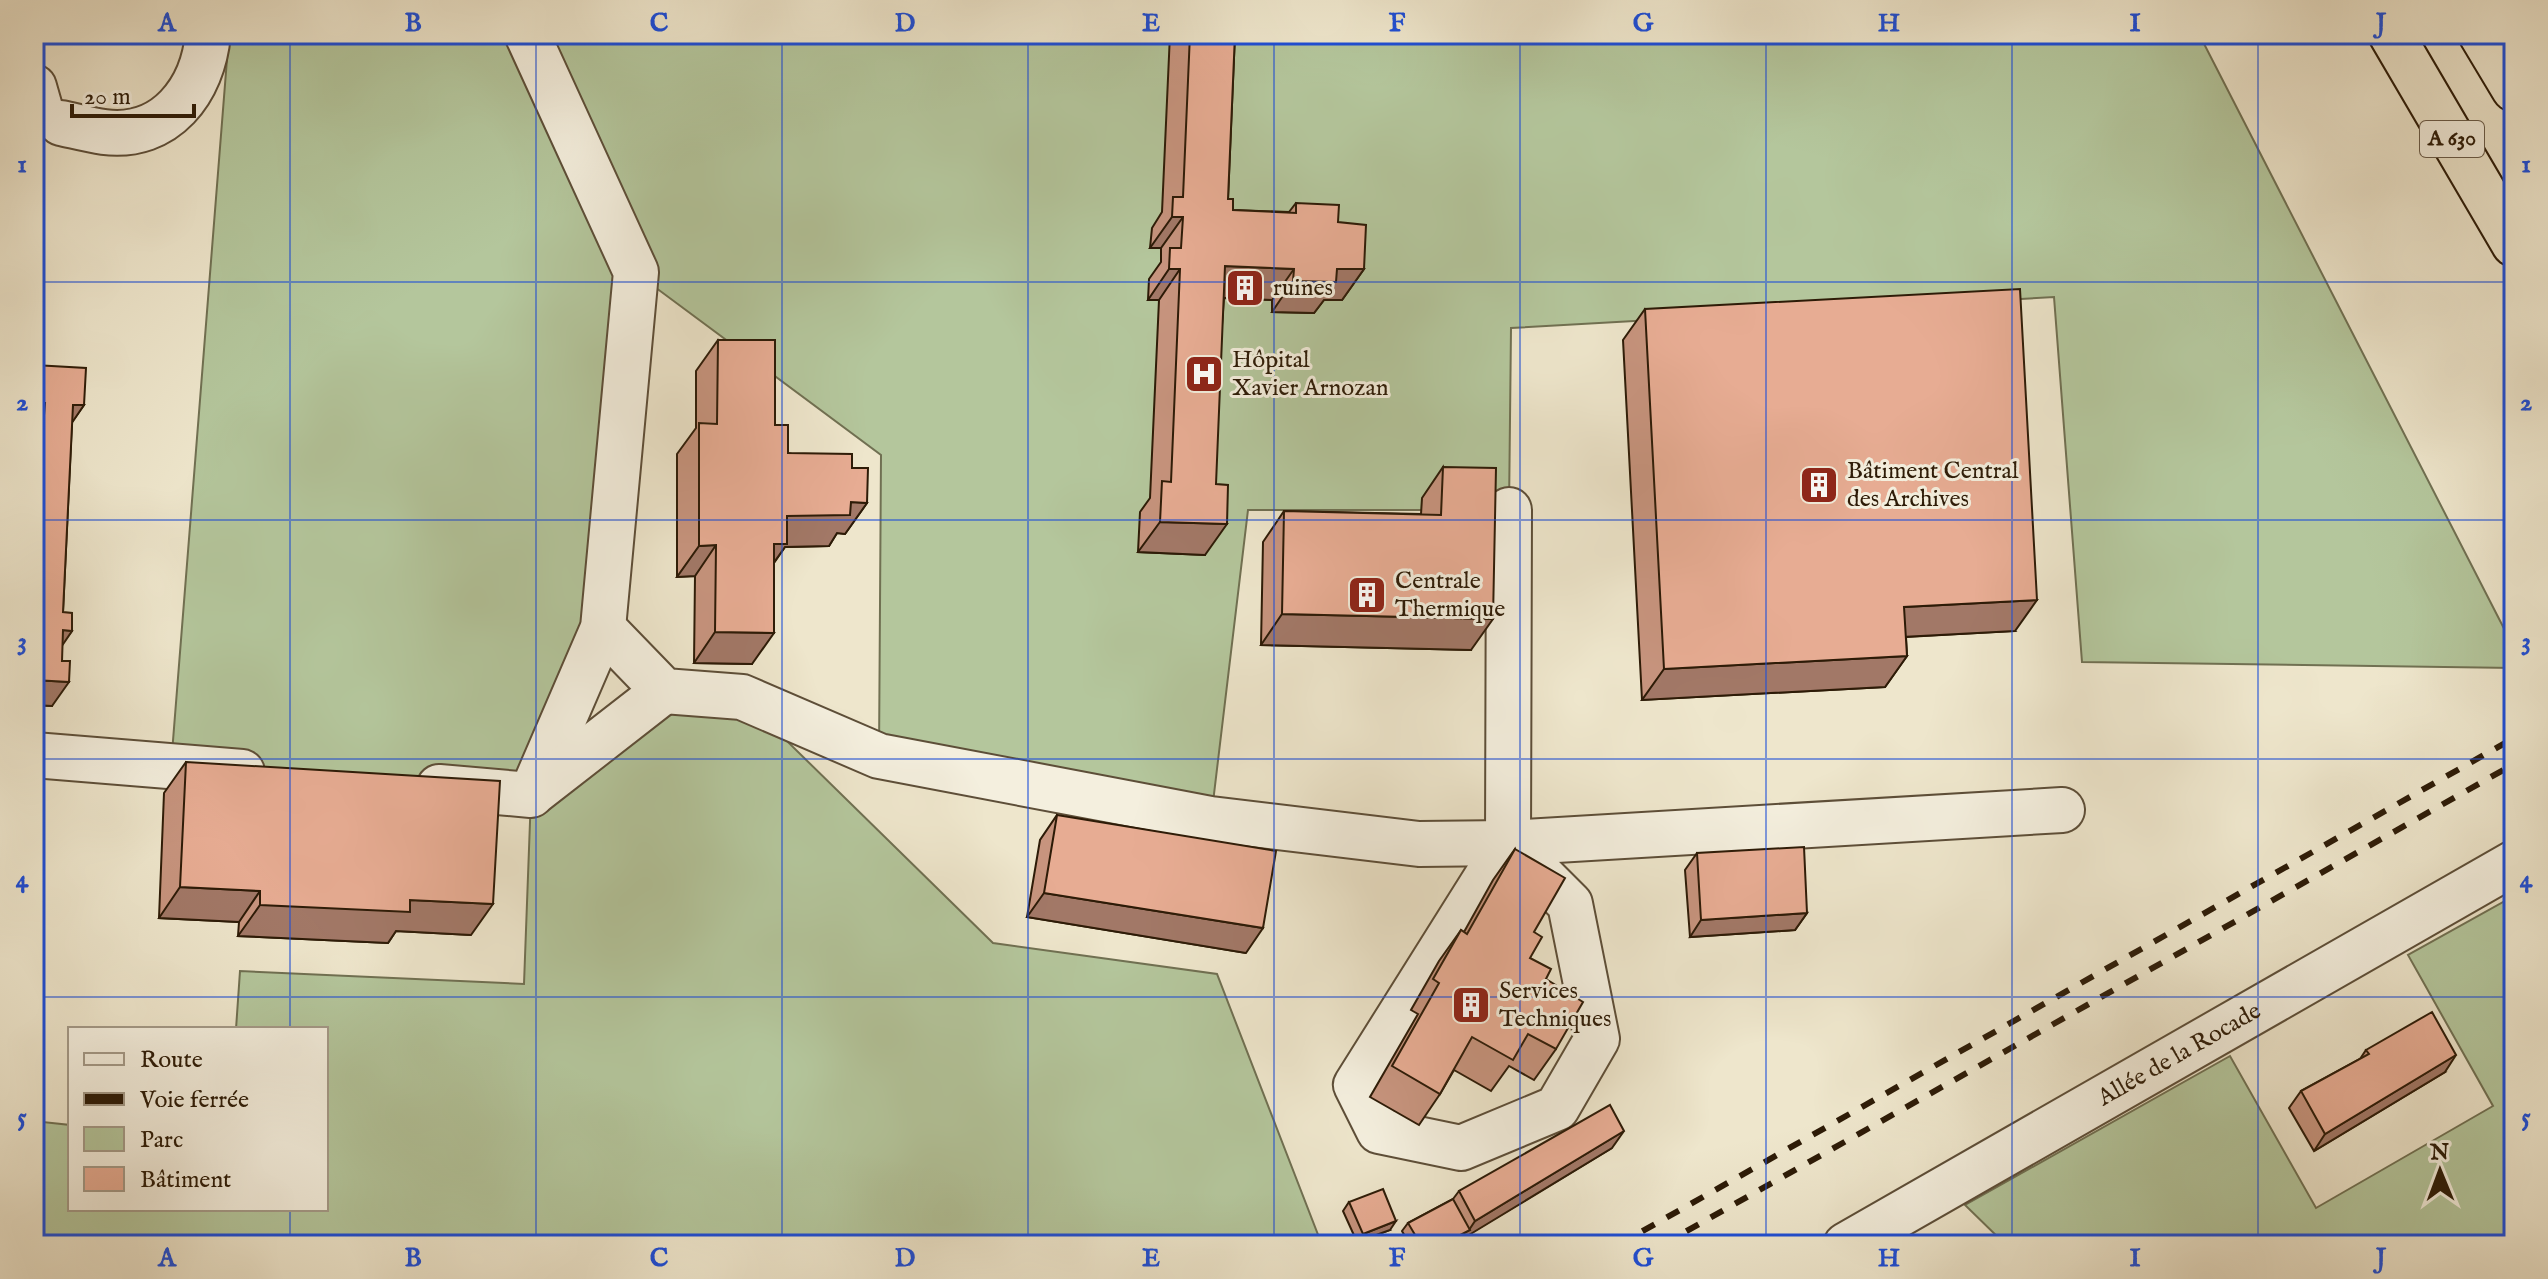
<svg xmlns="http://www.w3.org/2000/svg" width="2548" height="1279" viewBox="0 0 2548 1279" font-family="'IM FELL English',serif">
<rect width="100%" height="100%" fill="#eee6cc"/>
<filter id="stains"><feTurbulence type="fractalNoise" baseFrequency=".0025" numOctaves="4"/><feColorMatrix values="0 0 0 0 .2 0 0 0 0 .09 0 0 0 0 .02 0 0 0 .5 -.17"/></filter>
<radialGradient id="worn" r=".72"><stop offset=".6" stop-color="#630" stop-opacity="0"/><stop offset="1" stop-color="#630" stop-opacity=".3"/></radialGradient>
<g fill="#b4c69c" stroke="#707052" stroke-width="2">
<path d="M 229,34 L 2199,34 L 2514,648 L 2514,668 L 2082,662 L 2054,297 L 1511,328 L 1509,510 L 1248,510 L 1211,819 L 879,756 L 881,455 L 636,273 L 603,628 L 532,793 L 664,691 L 742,697 L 993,943 L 1217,974 L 1322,1245 L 34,1245 L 34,1121 L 70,1125 L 70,1209 L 326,1209 L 326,1029 L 236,1029 L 240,971 L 524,984 L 531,795 L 171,766 Z"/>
<path d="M 2514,896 L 2514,1245 L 2006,1245 L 1965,1205 L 2230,1056 L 2316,1208 L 2493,1106 L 2408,955 Z"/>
</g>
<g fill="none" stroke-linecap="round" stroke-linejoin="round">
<g stroke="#5d4e38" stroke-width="48">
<g id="minor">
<path d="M 34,87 L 40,108"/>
<path d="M 61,123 C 75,126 90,130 104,132 C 166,140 203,90 208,34"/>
<path d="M 1509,510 L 1508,843 L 1356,1085 L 1379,1131 L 1461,1148 L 1557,1108 L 1597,1039 L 1570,904 L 1516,850"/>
<path d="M 603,628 L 664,691 L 742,697 L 879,756 L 1211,819 L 1419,844 L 1508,843 L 2062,810"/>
<path d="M 34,755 L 242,772"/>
<path d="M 439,787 L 531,795 L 603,628 L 636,272 L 527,34"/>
<path d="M 533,793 L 664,691"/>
<path id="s1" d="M 1846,1245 L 2514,863"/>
</g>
</g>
<g stroke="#2d1b07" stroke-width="48">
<g id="highway">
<path d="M 2391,34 L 2514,244"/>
<path d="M 2481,34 L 2514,89"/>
</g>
</g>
<use href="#minor" stroke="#f4efde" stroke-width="44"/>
<use href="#highway" stroke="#eee6cc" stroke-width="44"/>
<g stroke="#2d1b07" stroke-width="6" stroke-dasharray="14 14" stroke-linecap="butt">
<path d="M 1618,1245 L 2514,738"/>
<path d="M 1662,1245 L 2514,764"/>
</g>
</g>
<g fill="#c7947e" stroke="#2d1b07" stroke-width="2">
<path d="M 1170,34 L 1235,34 L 1228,199 L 1233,210 L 1289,212 L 1296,203 L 1338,222 L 1364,269 L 1342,300 L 1324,300 L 1314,313 L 1272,312 L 1272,300 L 1224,298 L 1205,555 L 1138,552 L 1140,512 L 1150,498 L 1159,300 L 1148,300 L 1149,279 L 1161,262 L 1161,248 L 1150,248 L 1152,228 L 1162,212 Z"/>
<path d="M 1645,309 L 2015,631 L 1906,637 L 1907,656 L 1885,687 L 1642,700 L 1623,340 Z"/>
<path d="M 718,340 L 775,425 L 788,453 L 852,468 L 867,503 L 845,534 L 837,533 L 829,546 L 785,547 L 774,563 L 752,664 L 694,663 L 695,576 L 677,577 L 677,454 L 696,428 L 696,371 Z"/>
<path d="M 34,365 L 84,405 L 72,422 L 63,612 L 72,631 L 62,644 L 52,706 L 34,705 Z"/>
<path d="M 1443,467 L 1471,650 L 1261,645 L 1263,542 L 1284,511 L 1421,514 L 1422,498 Z"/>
<path d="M 186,762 L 471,935 L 396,931 L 388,943 L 238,936 L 239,922 L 159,918 L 164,793 Z"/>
<path d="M 1057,815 L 1246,953 L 1027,917 L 1040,840 Z"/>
<path d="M 1515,849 L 1534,932 L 1530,958 L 1546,979 L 1556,1049 L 1534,1080 L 1509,1066 L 1491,1091 L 1454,1070 L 1440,1094 L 1419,1125 L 1370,1097 L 1418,1014 L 1411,1010 L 1439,961 L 1461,930 L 1464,932 L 1493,880 Z"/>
<path d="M 1697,853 L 1807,913 L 1795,930 L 1690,937 L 1685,870 Z"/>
<path d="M 2366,1050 L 2445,1072 L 2314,1151 L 2289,1108 L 2301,1091 L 2360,1059 Z"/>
<path d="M 1612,1148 L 1451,1245 L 1410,1245 L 1402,1231 L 1408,1223 L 1453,1199 L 1459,1191 Z"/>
<path d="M 1349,1202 L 1390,1230 L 1357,1242 L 1343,1211 Z"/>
</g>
<g fill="#a27867" stroke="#2d1b07" stroke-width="2">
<path d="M 1172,217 L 1183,217 L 1161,248 L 1150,248 Z"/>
<path d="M 1225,266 L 1294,269 L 1272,300 L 1204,297 Z"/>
<path d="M 1169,269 L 1180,269 L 1159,300 L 1148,300 Z"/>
<path d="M 1337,269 L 1364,269 L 1342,300 L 1324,300 L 1314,313 L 1272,312 L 1293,281 Z"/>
<path d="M 34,403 L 45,403 L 34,419 Z"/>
<path d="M 73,405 L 84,405 L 67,430 Z"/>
<path d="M 34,455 L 43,455 L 34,468 Z"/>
<path d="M 851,502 L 867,503 L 845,534 L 837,533 L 829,546 L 785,547 L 765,575 L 772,547 L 787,516 Z"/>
<path d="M 1160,522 L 1227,524 L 1205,555 L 1138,552 Z"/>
<path d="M 716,545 L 695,576 L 677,577 L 699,546 Z"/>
<path d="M 2037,600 L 2015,631 L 1883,638 L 1904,607 Z"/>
<path d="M 1282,614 L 1493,619 L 1471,650 L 1261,645 Z"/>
<path d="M 63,630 L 72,631 L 55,656 Z"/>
<path d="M 715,632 L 774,633 L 752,664 L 694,663 Z"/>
<path d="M 1907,656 L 1885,687 L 1642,700 L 1664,669 Z"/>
<path d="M 34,680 L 69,682 L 52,706 L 34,705 Z"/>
<path d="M 180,887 L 260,891 L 239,922 L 159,918 Z"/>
<path d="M 1044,893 L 1263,928 L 1246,953 L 1027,917 Z"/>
<path d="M 410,900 L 493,904 L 471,935 L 396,931 L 388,943 L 238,936 L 260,905 Z"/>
<path d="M 1807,913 L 1795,930 L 1690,937 L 1701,920 Z"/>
<path d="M 2456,1055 L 2445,1072 L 2314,1151 L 2325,1134 Z"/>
<path d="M 1624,1131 L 1612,1148 L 1464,1238 L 1451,1245 L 1441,1245 L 1469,1230 L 1475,1221 Z"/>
<path d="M 1396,1221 L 1390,1230 L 1357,1242 L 1363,1234 Z"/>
</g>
<g fill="#e7ac93" stroke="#2d1b07" stroke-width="2">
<path d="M 1190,34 L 1235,34 L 1228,199 L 1233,199 L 1233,210 L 1296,213 L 1296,203 L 1339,205 L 1338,222 L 1366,225 L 1364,269 L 1337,269 L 1336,282 L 1293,281 L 1294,269 L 1225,266 L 1216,484 L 1228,485 L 1227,524 L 1160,522 L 1162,481 L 1171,482 L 1180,269 L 1169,269 L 1170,248 L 1181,248 L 1183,217 L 1172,217 L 1173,197 L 1183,197 Z"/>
<path d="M 2020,289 L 2037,600 L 1904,607 L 1907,656 L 1664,669 L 1645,309 Z"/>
<path d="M 718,340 L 775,340 L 775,425 L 788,425 L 788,453 L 852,454 L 852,468 L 868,468 L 867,503 L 851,502 L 850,515 L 787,516 L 787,544 L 774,544 L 774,633 L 715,632 L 716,545 L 699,546 L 699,423 L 717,424 Z"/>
<path d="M 34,365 L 86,368 L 84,405 L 73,405 L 63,612 L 72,613 L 72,631 L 63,630 L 62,661 L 70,661 L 69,682 L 34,680 L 34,625 L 43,455 L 34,455 L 34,440 L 42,440 L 45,403 L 34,403 Z"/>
<path d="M 1443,467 L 1496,468 L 1493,619 L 1282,614 L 1284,511 L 1441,515 Z"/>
<path d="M 186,762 L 500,781 L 493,904 L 410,900 L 410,912 L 260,905 L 260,891 L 180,887 Z"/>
<path d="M 1057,815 L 1276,851 L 1263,928 L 1044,893 Z"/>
<path d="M 1804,847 L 1807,913 L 1701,920 L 1697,853 Z"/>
<path d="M 1515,849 L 1565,878 L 1534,932 L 1542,937 L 1530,958 L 1551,969 L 1546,979 L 1583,1002 L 1556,1049 L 1528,1034 L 1513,1060 L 1472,1037 L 1440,1094 L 1392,1066 L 1439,983 L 1433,979 L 1461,930 L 1467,934 Z"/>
<path d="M 2432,1012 L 2456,1055 L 2325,1134 L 2301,1091 L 2369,1054 L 2366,1050 Z"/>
<path d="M 1610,1105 L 1624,1131 L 1475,1221 L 1459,1191 Z"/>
<path d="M 1383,1189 L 1396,1221 L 1363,1234 L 1349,1202 Z"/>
<path d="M 1453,1199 L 1470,1230 L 1441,1245 L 1421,1245 L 1408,1223 Z"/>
</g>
<path fill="none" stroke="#1d4ed8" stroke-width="2" stroke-opacity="0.55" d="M 290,34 L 290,1029M 536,34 L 536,1245M 782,34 L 782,1245M 1028,34 L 1028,1245M 1274,34 L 1274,1245M 1520,34 L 1520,1245M 1766,34 L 1766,1245M 2012,34 L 2012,1245M 2258,34 L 2258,1245M 34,282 L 2514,282M 34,520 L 2514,520M 34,759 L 2514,759M 34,997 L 2514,997M 290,1209 L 290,1245"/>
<defs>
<g id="building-square" transform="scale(2)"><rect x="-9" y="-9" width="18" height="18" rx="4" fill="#8f2418" stroke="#f4efde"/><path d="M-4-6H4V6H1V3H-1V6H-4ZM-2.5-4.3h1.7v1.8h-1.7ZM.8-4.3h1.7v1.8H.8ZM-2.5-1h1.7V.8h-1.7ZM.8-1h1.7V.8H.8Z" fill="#fff"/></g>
<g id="hospital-square" transform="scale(2)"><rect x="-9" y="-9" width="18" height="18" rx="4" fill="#8f2418" stroke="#f4efde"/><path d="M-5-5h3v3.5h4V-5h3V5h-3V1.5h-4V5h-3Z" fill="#fff"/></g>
</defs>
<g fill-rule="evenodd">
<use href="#building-square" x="1245" y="288"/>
<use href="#hospital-square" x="1204" y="374"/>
<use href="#building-square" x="1819" y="485"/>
<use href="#building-square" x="1367" y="595"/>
<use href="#building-square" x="1471" y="1005"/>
</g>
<g text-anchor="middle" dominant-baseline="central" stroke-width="6" stroke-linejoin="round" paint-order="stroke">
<rect fill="#f4efde" stroke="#695b48" stroke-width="2" x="2420" y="121" width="64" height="36" rx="6"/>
<g font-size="22" font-weight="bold" fill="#2d1b07">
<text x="2452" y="139">A 630</text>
</g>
<g font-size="24" fill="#2d1b07" stroke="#f4efde" text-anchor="start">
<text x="1273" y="288">ruines</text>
<text x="1232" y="360">Hôpital<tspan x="1232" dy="28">Xavier Arnozan</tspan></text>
<text x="1847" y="471">Bâtiment Central<tspan x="1847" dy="28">des Archives</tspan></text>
<text x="1395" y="581">Centrale<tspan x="1395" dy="28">Thermique</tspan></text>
<text x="1499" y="991">Services<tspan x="1499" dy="28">Techniques</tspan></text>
</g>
<g font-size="24" fill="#2d1b07" stroke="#f4efde">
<text stroke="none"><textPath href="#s1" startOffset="384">Allée de la Rocade</textPath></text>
</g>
</g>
<rect width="2548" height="1279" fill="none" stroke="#eee6cc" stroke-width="88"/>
<rect x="68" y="1027" width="260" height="184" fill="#f4efde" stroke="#a49a88" stroke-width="2"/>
<rect x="84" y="1053" width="40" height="12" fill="#f4efde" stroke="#a49a88" stroke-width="2"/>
<text x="140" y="1067" font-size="24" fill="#2d1b07">Route</text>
<rect x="84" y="1093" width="40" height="12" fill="#2d1b07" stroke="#a49a88" stroke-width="2"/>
<text x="140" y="1107" font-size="24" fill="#2d1b07">Voie ferrée</text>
<rect x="84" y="1127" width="40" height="24" fill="#b4c69c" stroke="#a49a88" stroke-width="2"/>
<text x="140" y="1147" font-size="24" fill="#2d1b07">Parc</text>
<rect x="84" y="1167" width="40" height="24" fill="#e7ac93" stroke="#a49a88" stroke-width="2"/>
<text x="140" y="1187" font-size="24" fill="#2d1b07">Bâtiment</text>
<g transform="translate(2440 1171) rotate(359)" stroke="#f4efde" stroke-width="6" paint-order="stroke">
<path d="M0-6L14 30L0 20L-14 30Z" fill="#2d1b07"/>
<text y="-12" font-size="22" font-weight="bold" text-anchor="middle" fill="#2d1b07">N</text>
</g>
<path d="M72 104v12h122v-12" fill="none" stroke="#2d1b07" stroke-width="4"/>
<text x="84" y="104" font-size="24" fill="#2d1b07" stroke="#f4efde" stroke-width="6" paint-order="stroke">20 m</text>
<rect x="44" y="44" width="2460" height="1191" fill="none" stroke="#1d4ed8" stroke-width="3"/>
<g font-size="26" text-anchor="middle" font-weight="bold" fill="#1d4ed8">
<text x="167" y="31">A</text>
<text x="413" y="31">B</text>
<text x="659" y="31">C</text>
<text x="905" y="31">D</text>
<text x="1151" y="31">E</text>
<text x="1397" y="31">F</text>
<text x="1643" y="31">G</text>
<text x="1889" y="31">H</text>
<text x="2135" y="31">I</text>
<text x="2381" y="31">J</text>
<text x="22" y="172">1</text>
<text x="2526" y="172">1</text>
<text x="22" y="410">2</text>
<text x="2526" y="410">2</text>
<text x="22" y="649">3</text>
<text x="2526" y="649">3</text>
<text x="22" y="887">4</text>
<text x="2526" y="887">4</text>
<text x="22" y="1125">5</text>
<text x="2526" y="1125">5</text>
<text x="167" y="1266">A</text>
<text x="413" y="1266">B</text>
<text x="659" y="1266">C</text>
<text x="905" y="1266">D</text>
<text x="1151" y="1266">E</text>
<text x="1397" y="1266">F</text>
<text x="1643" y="1266">G</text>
<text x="1889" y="1266">H</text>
<text x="2135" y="1266">I</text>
<text x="2381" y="1266">J</text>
</g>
<rect width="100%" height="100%" filter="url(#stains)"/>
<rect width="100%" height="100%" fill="url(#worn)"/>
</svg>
